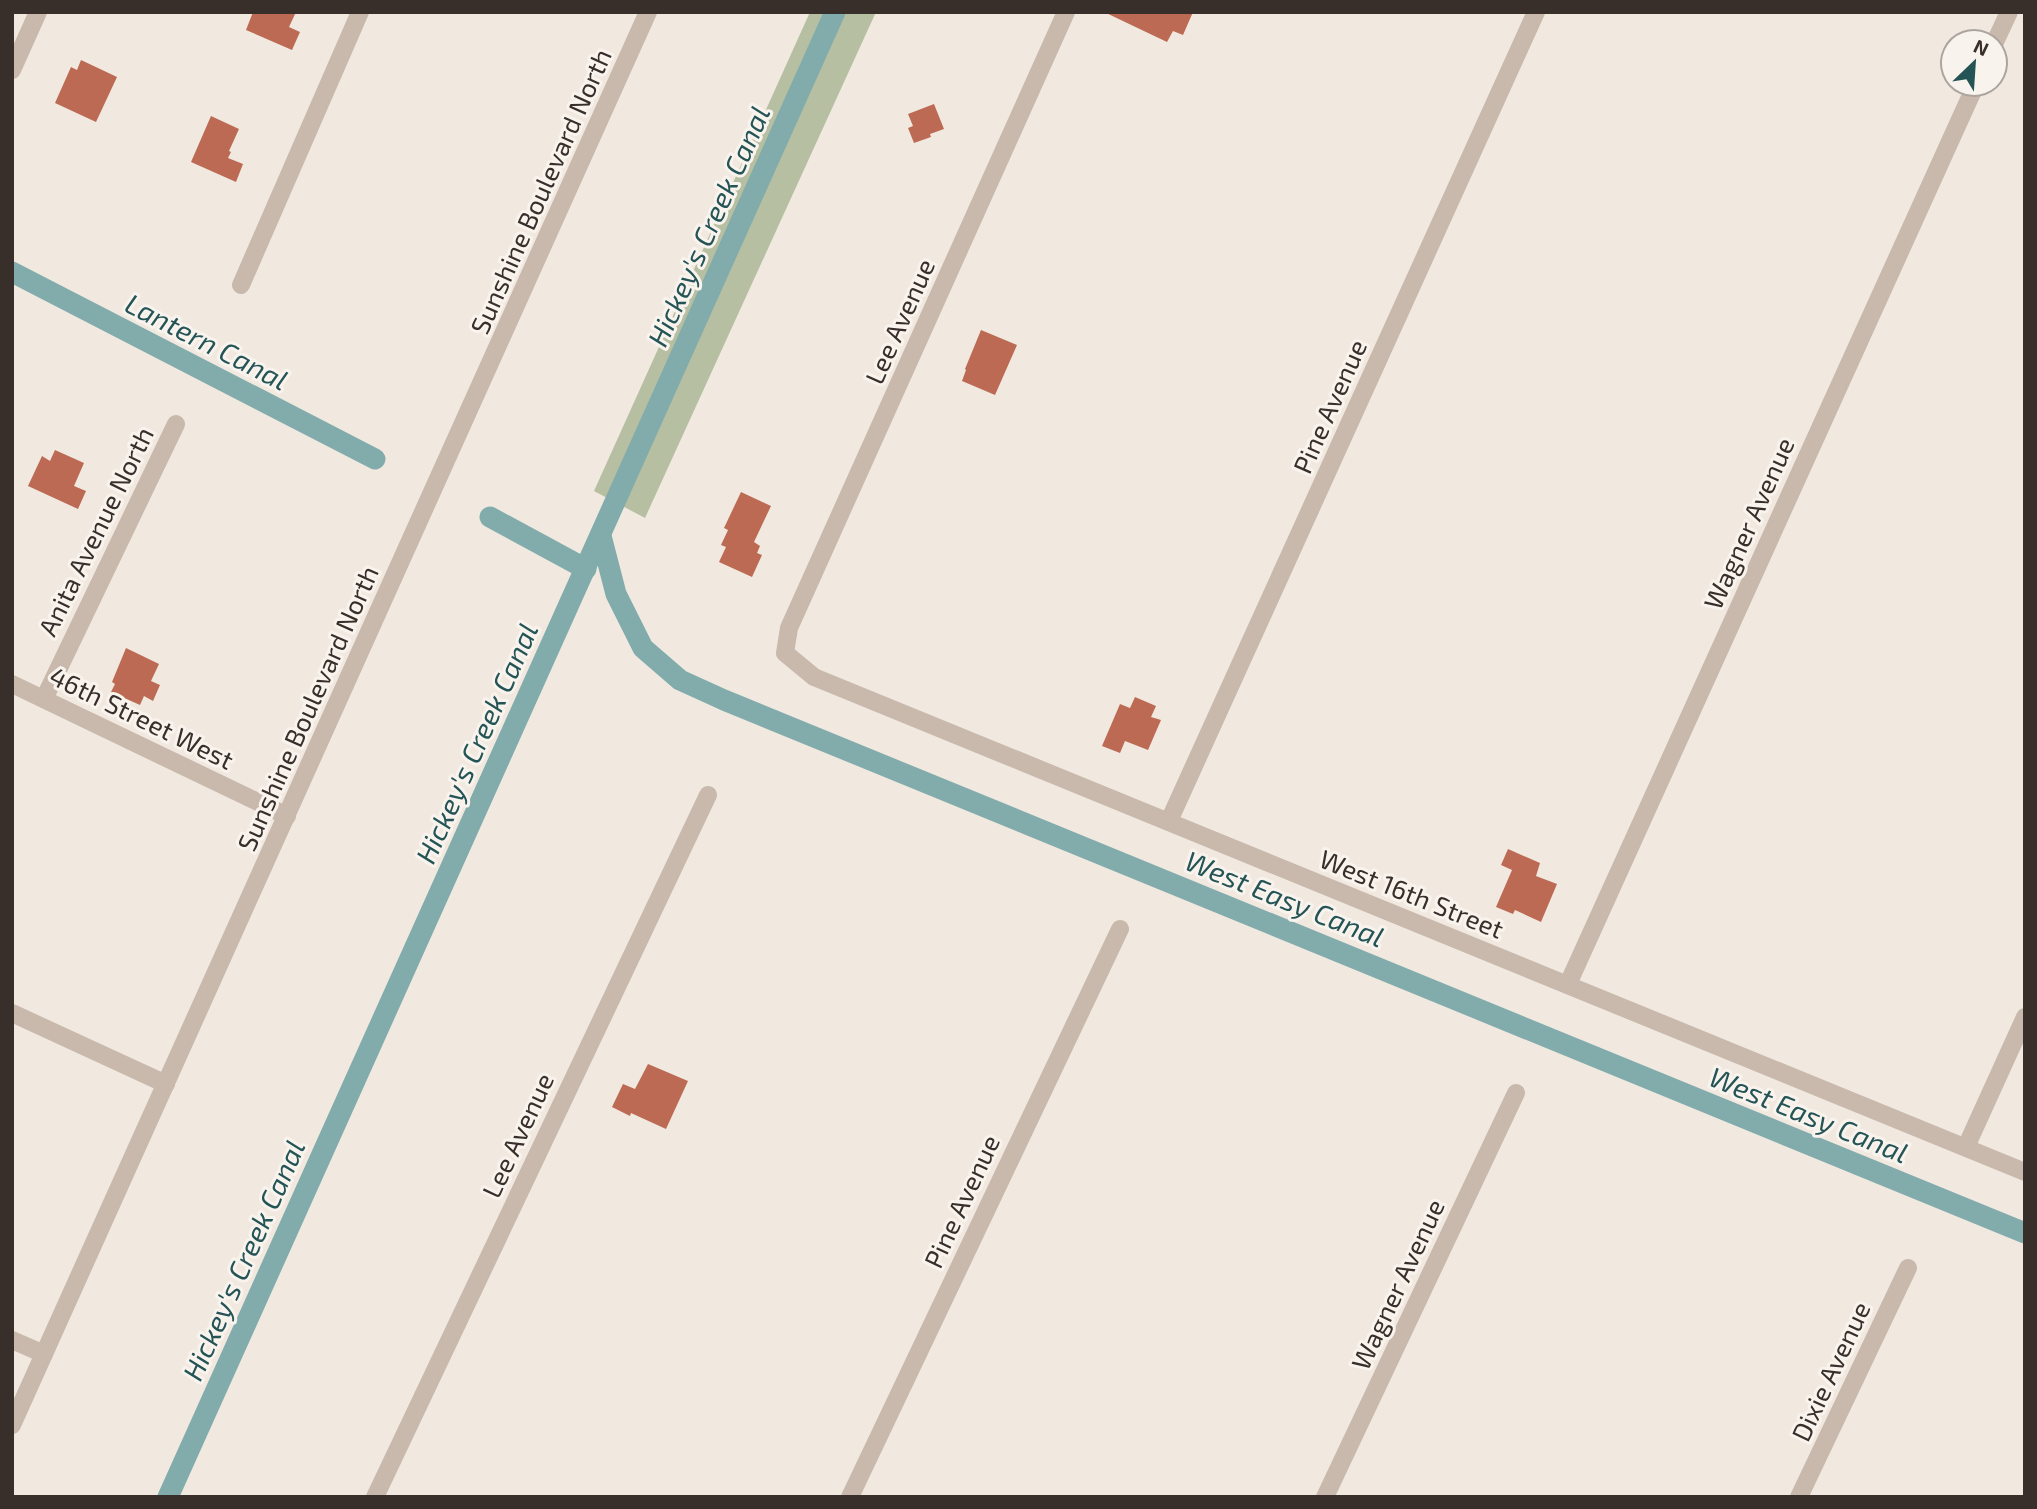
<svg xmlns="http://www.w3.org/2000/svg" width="2037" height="1509" viewBox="0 0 2037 1509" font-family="'Exo 2',sans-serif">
<rect width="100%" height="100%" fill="#f1e9e0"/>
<path fill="#b6bfa1" d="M 810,12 L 876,12 L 645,518 L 594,491 Z"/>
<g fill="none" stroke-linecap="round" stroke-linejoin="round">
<g stroke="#82acac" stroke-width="21">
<path d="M 12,272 L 375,459"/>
<path d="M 490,517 L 586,569"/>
<path d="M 601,536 L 616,594 L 643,648 L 680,680 L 724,700 L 2025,1233"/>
<path d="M 168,1497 L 835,12"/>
</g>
</g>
<g fill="#bc6a54">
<path d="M 253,12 L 296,12 L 289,27 L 300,32 L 292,50 L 246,30 Z"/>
<path d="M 1104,12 L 1193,12 L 1183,35 L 1173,31 L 1167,42 Z"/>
<path d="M 81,60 L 117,77 L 96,122 L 55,103 L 71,67 L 77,70 Z"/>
<path d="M 934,104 L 944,129 L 930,134 L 931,137 L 914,143 L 908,128 L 913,126 L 908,114 Z"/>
<path d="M 211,116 L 239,129 L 229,151 L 231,152 L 228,158 L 243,164 L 236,182 L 191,162 Z"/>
<path d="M 981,330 L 1017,345 L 995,395 L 962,381 L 966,370 L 965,369 Z"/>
<path d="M 55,450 L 84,463 L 74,486 L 86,491 L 78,509 L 28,486 L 42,456 L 50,461 Z"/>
<path d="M 741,492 L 771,506 L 754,542 L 760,546 L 757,553 L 762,555 L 752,577 L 719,562 L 726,547 L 721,545 L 728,530 L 724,528 Z"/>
<path d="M 126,648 L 159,664 L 151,681 L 160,685 L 153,701 L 144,696 L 140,705 L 111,692 L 115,684 L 112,682 Z"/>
<path d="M 1135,697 L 1156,706 L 1151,717 L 1161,720 L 1148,750 L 1125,741 L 1120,753 L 1102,746 L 1120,704 L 1130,708 Z"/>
<path d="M 1508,849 L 1540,863 L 1536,876 L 1557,884 L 1541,922 L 1515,910 L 1513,914 L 1496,907 L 1512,870 L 1501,865 Z"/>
<path d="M 648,1064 L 688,1081 L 666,1129 L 631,1113 L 630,1116 L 612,1107 L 623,1084 L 635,1089 Z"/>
</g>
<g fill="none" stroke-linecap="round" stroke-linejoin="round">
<g stroke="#c9b9ad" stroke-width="18">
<path d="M 1066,12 L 789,628 L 785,653 L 814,677 L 2025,1172"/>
<path d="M 1995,42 L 2009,12"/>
<path d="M 12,70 L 38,12"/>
<path d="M 241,285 L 360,12"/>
<path d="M 12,684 L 287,816"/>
<path d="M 44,699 L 176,424"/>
<path d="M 1169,821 L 1536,12"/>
<path d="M 1568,984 L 1976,84"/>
<path d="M 12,1013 L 166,1084"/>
<path d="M 1966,1147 L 2025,1017"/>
<path d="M 12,1340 L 44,1354"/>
<path d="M 12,1425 L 648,12"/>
<path d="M 375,1497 L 708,795"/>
<path d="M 850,1497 L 1120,929"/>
<path d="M 1325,1497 L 1516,1093"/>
<path d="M 1799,1497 L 1908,1268"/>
</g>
</g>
<g text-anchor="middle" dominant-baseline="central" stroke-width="6" stroke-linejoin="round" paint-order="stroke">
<g font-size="26" fill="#382f2b" stroke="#f9f3ed">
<text transform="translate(540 191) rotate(-66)">Sunshine Boulevard North</text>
<text transform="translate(899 321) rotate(-66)">Lee Avenue</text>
<text transform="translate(1329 406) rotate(-66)">Pine Avenue</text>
<text transform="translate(1748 523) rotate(-66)">Wagner Avenue</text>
<text transform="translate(95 531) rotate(-64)">Anita Avenue North</text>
<text transform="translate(307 708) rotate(-66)">Sunshine Boulevard North</text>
<text transform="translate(142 717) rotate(26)">46th Street West</text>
<text transform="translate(1412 893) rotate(22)">West 16th Street</text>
<text transform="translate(517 1135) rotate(-65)">Lee Avenue</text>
<text transform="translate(961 1201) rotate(-65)">Pine Avenue</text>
<text transform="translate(1397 1284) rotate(-65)">Wagner Avenue</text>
<text transform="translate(1830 1371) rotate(-65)">Dixie Avenue</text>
</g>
<g font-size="28" font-style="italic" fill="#245456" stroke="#f9f3ed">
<text transform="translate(708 226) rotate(-66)">Hickey's Creek Canal</text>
<text transform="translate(207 341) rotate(27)">Lantern Canal</text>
<text transform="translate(476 743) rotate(-66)">Hickey's Creek Canal</text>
<text transform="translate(1285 898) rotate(22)">West Easy Canal</text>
<text transform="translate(1809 1114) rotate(22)">West Easy Canal</text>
<text transform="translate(243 1260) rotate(-66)">Hickey's Creek Canal</text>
</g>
</g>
<rect width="2037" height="1509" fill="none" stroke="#382f2b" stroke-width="28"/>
<g transform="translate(1974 63) rotate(25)"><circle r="33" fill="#f9f3ed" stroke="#aca59f" stroke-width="2"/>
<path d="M0-5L12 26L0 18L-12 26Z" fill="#245456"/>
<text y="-10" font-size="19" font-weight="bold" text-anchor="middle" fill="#382f2b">N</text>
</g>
</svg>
